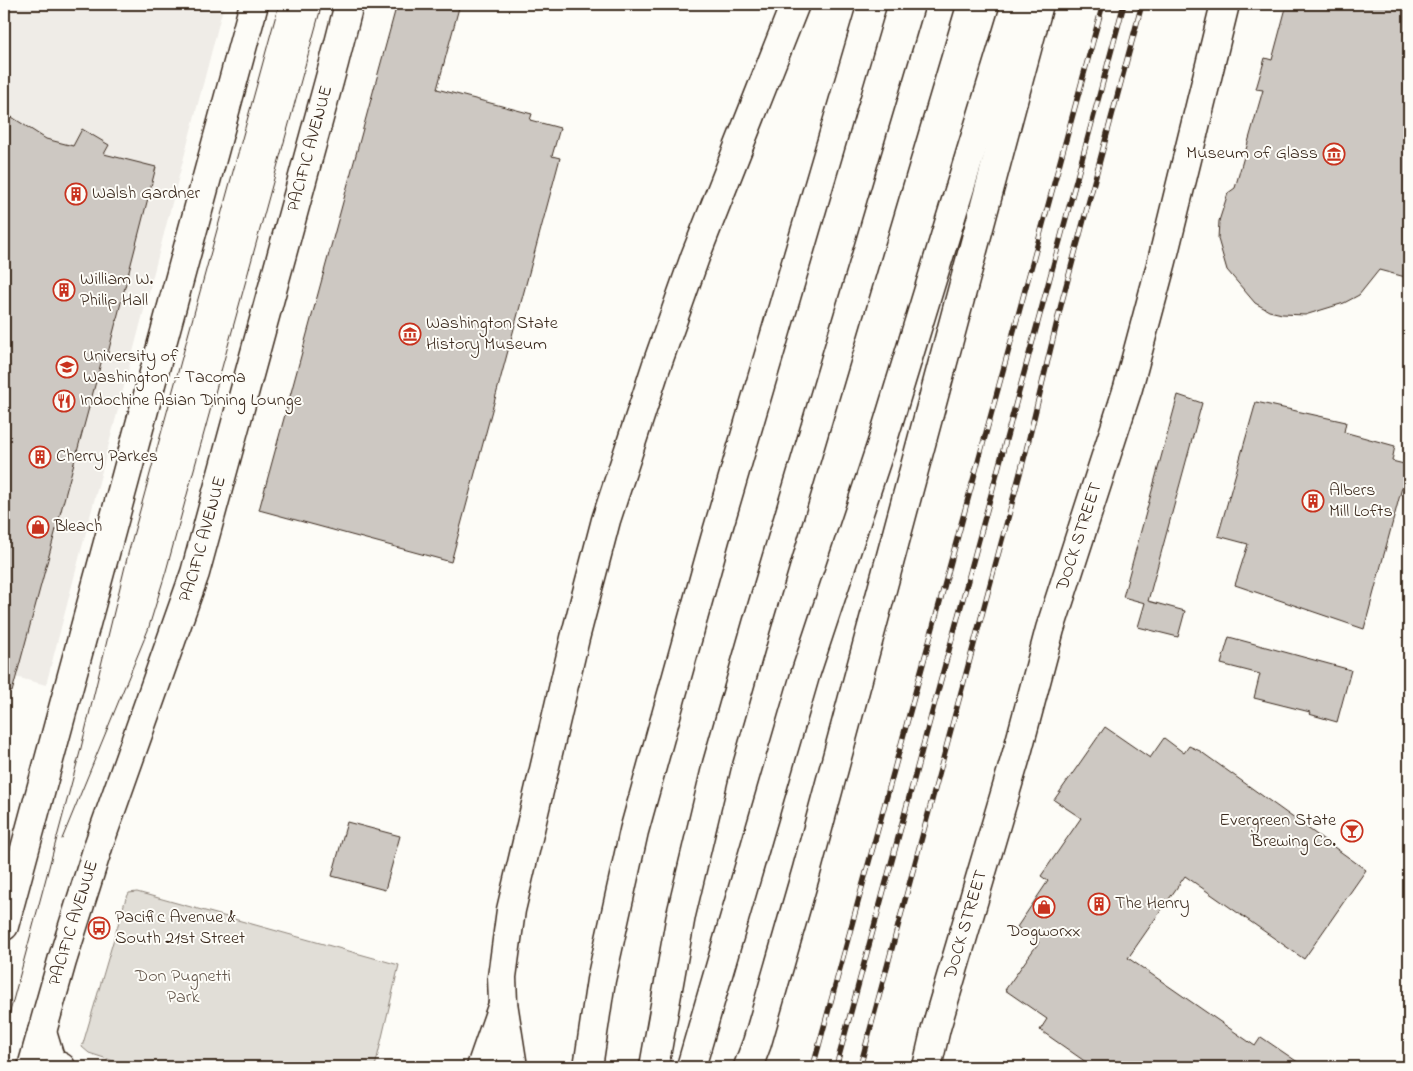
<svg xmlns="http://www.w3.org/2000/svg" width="1413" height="1071" viewBox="0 0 1413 1071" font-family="'Indie Flower',sans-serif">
<rect width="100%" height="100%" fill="#fdfcf7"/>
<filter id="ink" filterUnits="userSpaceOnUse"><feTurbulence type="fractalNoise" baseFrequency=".02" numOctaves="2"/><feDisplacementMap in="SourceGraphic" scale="10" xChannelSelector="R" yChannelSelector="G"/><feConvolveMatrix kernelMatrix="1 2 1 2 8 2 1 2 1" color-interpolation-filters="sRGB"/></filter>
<g filter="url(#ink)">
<path fill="#efece7" d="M 4,4 L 224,4 L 46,685 L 4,674 Z"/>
<path fill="#e1ded7" stroke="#8e847a" d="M 137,892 L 399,965 L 375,1067 L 132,1067 L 89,1053 L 82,1047 L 125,901 L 129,893 Z"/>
<g fill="#cdc8c2" stroke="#3b2a1e">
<path d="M 397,4 L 460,4 L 437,89 L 532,114 L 530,120 L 560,128 L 552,156 L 560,158 L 451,562 L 259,510 Z"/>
<path d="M 1287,4 L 1409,4 L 1409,278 L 1379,270 L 1359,295 L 1344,303 L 1305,315 L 1282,314 L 1269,311 L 1255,303 L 1227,270 L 1218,239 L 1219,221 L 1228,193 L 1235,188 L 1263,90 L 1256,89 L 1265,58 L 1272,60 Z"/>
<path d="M 4,112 L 46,139 L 73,146 L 82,129 L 109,145 L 104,154 L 156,167 L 108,353 L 104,352 L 12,692 L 4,690 Z"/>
<path d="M 1178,395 L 1202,403 L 1148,601 L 1185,611 L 1178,637 L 1138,627 L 1145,603 L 1123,597 Z"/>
<path d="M 1256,402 L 1346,422 L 1344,432 L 1395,446 L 1392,461 L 1408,465 L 1364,629 L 1235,585 L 1248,544 L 1218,536 Z"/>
<path d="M 1229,637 L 1351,670 L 1337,722 L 1309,714 L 1310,712 L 1254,698 L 1260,674 L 1221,664 Z"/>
<path d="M 1105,727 L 1150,758 L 1164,738 L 1184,753 L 1189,746 L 1200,751 L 1366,870 L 1304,959 L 1185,876 L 1128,958 L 1255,1046 L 1261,1037 L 1305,1067 L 1093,1067 L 1040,1030 L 1047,1019 L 1005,990 L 1039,942 L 1017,927 L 1048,881 L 1041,876 L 1081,818 L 1054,800 Z"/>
<path d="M 347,822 L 400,836 L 385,890 L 332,876 Z"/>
</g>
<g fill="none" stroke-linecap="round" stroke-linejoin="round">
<g stroke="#3b2a1e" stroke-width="31">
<g id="secondary">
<path id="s1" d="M 927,1067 L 936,1028 L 1017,753 L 1050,629 L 1128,388 L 1162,261 L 1225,4"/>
</g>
</g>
<g stroke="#3b2a1e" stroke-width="31">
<g id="primary">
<path d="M 4,926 L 254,4"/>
<path id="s2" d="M 32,1067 L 62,961 L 99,844 L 195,573 L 334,63 L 349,4"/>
</g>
</g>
<g stroke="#3b2a1e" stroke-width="31">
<g id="highway">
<path d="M 42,1032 L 51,1062 L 61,1067"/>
<path d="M 481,1067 L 502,1007"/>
<path d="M 513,1067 L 503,1003 L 502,977 L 511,910 L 575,638 L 606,520 L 656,367 L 695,257 L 795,4"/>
<path d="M 588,1067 L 601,980 L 634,831 L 715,539 L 872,4"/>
<path d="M 654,1067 L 681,915 L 717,764 L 757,624 L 941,4"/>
<path d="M 691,1067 L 806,672 L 882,443 L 1016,4"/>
<path d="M 748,1067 L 757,1043 L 807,869 L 1039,4"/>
</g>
</g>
<use href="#secondary" stroke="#fdfcf7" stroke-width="28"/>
<use href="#primary" stroke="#fdfcf7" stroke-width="28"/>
<use href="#highway" stroke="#fdfcf7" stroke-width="28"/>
<g stroke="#3b2a1e" stroke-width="1">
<path d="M 62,839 L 148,630 L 166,571 L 322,4"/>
<path d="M 4,1034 L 80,752 L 128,554 L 279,4"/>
</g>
<g stroke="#3b2a1e" stroke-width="5.5">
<g id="rail">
<path d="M 813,1067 L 1103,4"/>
<path d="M 836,1067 L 1124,4"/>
<path d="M 860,1067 L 1026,451 L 1062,301 L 1142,4"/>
</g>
</g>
<use href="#rail" stroke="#fdfcf7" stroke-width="4" stroke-dasharray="11" stroke-linecap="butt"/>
</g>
</g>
<defs>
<g id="museum-ring" transform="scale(1.125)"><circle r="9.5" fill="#fdfcf7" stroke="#c8321e" stroke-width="1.5"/><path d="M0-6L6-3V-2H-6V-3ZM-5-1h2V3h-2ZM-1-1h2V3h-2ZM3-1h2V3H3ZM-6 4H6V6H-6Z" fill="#c8321e"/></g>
<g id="building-ring" transform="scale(1.125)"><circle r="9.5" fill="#fdfcf7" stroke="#c8321e" stroke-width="1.5"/><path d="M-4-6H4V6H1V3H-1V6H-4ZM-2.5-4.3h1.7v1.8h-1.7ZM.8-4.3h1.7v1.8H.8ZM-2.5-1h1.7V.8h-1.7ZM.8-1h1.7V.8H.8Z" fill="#c8321e"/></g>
<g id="university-ring" transform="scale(1.125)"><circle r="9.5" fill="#fdfcf7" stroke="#c8321e" stroke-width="1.5"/><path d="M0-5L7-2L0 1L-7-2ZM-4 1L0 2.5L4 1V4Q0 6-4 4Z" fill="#c8321e"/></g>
<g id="restaurant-ring" transform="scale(1.125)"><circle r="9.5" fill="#fdfcf7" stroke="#c8321e" stroke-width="1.5"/><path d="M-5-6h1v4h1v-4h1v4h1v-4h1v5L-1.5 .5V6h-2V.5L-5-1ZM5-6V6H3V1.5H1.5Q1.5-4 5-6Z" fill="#c8321e"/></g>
<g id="shop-ring" transform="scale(1.125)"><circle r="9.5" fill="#fdfcf7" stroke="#c8321e" stroke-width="1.5"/><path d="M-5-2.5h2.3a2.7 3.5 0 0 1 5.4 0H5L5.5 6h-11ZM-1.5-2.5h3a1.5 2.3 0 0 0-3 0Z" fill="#c8321e"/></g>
<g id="bar-ring" transform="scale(1.125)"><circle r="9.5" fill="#fdfcf7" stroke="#c8321e" stroke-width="1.5"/><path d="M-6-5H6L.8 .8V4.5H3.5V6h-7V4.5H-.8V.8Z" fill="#c8321e"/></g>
<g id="bus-ring" transform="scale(1.125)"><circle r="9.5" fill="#fdfcf7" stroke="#c8321e" stroke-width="1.5"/><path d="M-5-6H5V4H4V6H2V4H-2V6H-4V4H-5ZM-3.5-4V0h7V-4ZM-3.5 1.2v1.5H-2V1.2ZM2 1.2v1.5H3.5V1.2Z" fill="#c8321e"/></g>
</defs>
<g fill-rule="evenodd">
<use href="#museum-ring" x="1334" y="154"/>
<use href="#building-ring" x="76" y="194"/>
<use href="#building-ring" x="64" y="290"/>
<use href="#museum-ring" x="410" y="334"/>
<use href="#university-ring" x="67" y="367"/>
<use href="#restaurant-ring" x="64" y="401"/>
<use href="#building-ring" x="40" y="457"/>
<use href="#building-ring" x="1313" y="501"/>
<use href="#shop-ring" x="38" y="527"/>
<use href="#bar-ring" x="1352" y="831"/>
<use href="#building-ring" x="1099" y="904"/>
<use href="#shop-ring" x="1044" y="907"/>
<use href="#bus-ring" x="99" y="928"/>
</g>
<g text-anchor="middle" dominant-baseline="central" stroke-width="4" stroke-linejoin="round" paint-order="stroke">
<g font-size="18" fill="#3b2a1e" stroke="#fdfcf7">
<text stroke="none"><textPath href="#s2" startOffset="960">PACIFIC AVENUE</textPath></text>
<text stroke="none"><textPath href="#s1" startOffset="552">DOCK STREET</textPath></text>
<text stroke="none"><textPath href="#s2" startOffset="555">PACIFIC AVENUE</textPath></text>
<text stroke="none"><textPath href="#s2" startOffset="150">PACIFIC AVENUE</textPath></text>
<text stroke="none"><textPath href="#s1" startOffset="148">DOCK STREET</textPath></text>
</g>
<g font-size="18" fill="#3b2a1e" stroke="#fdfcf7" text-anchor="start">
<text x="1318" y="154" text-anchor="end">Museum of Glass</text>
<text x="92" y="194">Walsh Gardner</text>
<text x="80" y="280">William W.<tspan x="80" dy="21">Philip Hall</tspan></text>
<text x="426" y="324">Washington State<tspan x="426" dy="21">History Museum</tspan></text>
<text x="83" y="357">University of<tspan x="83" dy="21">Washington - Tacoma</tspan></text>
<text x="80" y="401">Indochine Asian Dining Lounge</text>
<text x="56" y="457">Cherry Parkes</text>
<text x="1329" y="491">Albers<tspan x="1329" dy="21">Mill Lofts</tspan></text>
<text x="54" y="527">Bleach</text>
<text x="1336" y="821" text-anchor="end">Evergreen State<tspan x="1336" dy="21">Brewing Co.</tspan></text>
<text x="1115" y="904">The Henry</text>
<text x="115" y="918">Pacific Avenue &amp;<tspan x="115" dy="21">South 21st Street</tspan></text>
<text x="1044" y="932" text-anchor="middle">Dogworxx</text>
</g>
<g font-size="18" fill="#64574c" stroke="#fdfcf7">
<text x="183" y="977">Don Pugnetti<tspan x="183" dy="21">Park</tspan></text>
</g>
</g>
<rect width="1413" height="1071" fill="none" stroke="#fdfcf7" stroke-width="20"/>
<rect x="10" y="10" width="1393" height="1051" fill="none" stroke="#3b2a1e" stroke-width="2" filter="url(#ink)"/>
</svg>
